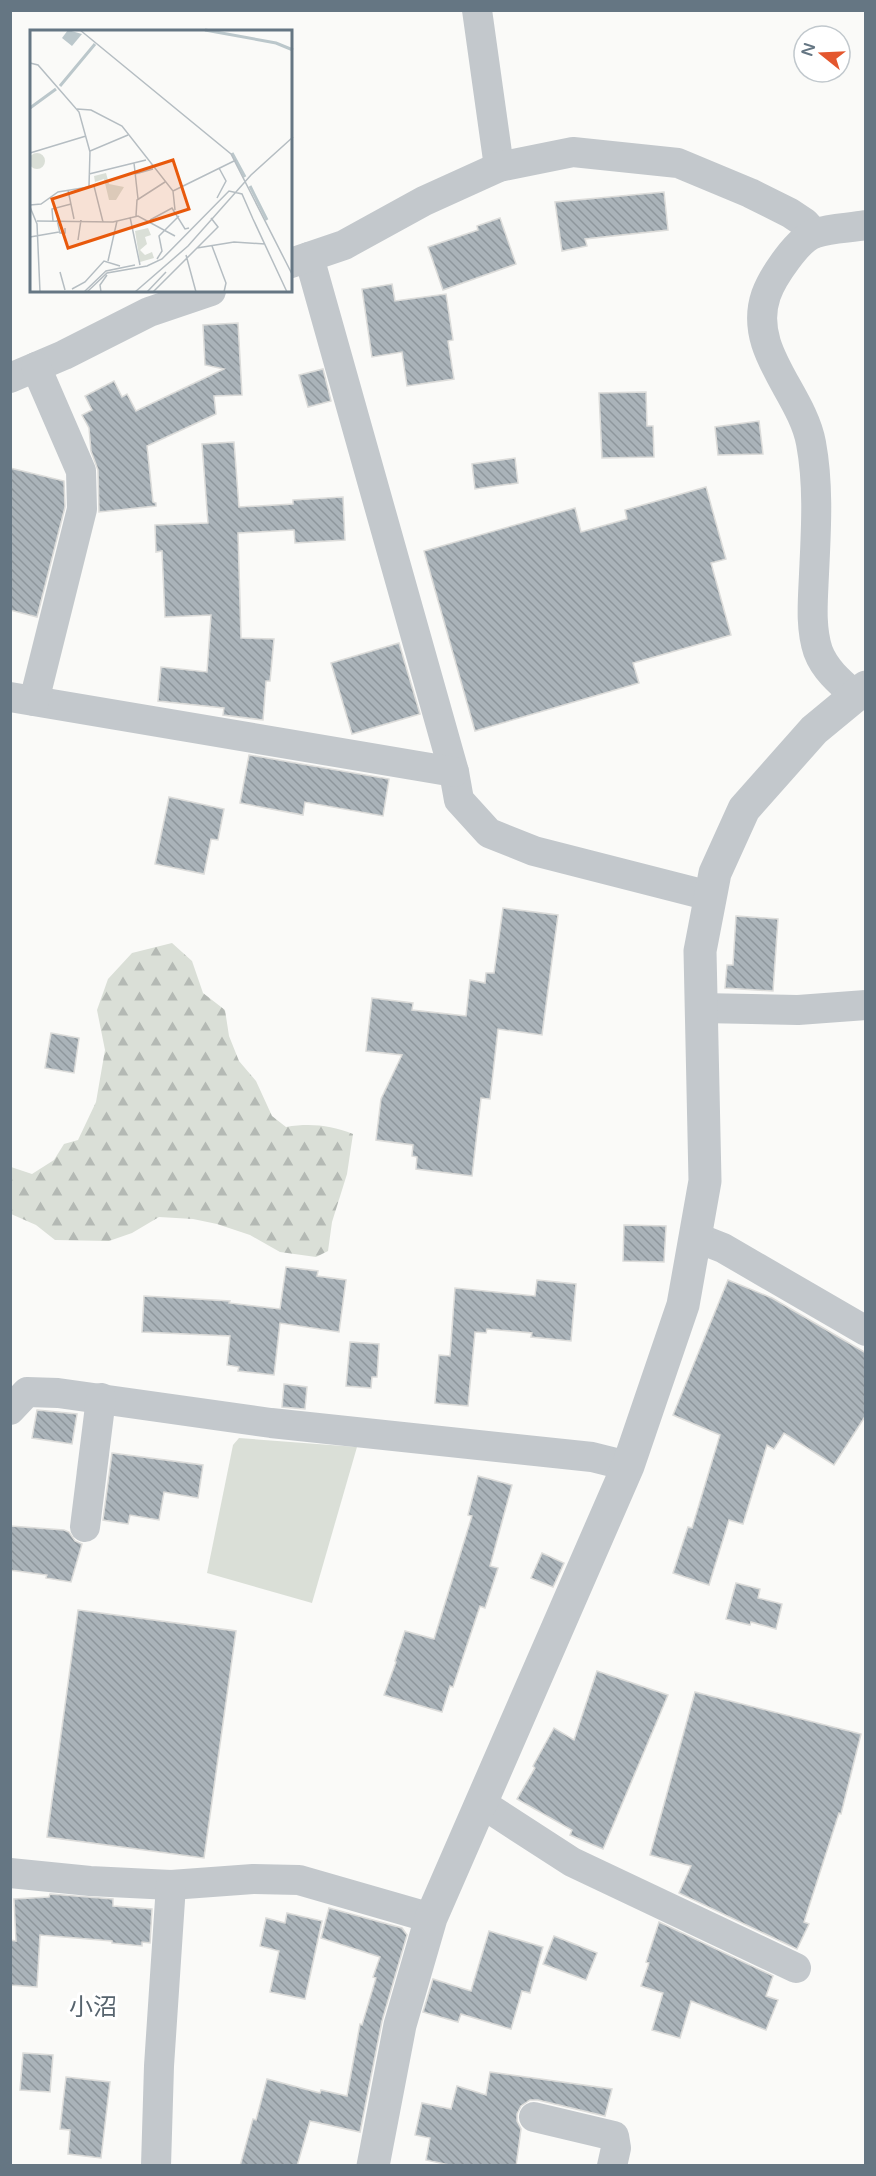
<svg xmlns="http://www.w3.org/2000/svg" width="876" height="2176" viewBox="0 0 876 2176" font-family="'Varela Round','Noto Sans JP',sans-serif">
<defs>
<pattern id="forest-firs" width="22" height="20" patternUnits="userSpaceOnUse" patternTransform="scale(1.5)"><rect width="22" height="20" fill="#dadfd7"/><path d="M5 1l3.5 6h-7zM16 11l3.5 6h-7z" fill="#b4b9b4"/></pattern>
<pattern id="building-back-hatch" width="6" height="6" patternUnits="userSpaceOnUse" patternTransform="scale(1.5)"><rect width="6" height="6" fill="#aab3b9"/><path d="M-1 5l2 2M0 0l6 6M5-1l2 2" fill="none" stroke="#8e969c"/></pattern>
</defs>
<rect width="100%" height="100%" fill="#fafaf8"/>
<path fill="#dadfd7" d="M 239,1438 L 357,1447 L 312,1603 L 207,1573 L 233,1445 Z"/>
<path fill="url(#forest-firs)" d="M 172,943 L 192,961 L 203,993 L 225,1010 L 229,1036 L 239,1061 L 256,1081 L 272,1116 L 286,1127 C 310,1123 330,1125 353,1134 L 347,1174 L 332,1222 L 328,1251 L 316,1257 L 280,1252 L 250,1235 L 217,1224 L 193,1219 L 159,1217 L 132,1233 L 109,1241 L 55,1240 L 36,1225 L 11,1214 L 11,1167 L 32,1174 L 54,1160 L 64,1144 L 78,1140 L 96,1102 L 105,1050 L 97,1010 L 108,979 L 132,953 Z"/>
<g fill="url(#building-back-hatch)" stroke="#dcdcda" stroke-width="1.5">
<path d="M 664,192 L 668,230 L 585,239 L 587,246 L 562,251 L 555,202 Z"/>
<path d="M 500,218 L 516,264 L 443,290 L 428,247 L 478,230 L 477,226 Z"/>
<path d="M 392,284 L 395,301 L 446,294 L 453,340 L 448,341 L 454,379 L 407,386 L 402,352 L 372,357 L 362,289 Z"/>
<path d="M 238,323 L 242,395 L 214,396 L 216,414 L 147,446 L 153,502 L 156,503 L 156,506 L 99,512 L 98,470 L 91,451 L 89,428 L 82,415 L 92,410 L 85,396 L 114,381 L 122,397 L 127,394 L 136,411 L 224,369 L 205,365 L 203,325 Z"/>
<path d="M 323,369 L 331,401 L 308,407 L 299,375 Z"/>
<path d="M 646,392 L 647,426 L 653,426 L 654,457 L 602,458 L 599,393 Z"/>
<path d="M 759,421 L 763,454 L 718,455 L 715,427 Z"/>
<path d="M 234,442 L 239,507 L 293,504 L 293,500 L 343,497 L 345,540 L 295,543 L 294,530 L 238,533 L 241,638 L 274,639 L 270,681 L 266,681 L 263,720 L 223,715 L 224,708 L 158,701 L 161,667 L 207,672 L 211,615 L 165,617 L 162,551 L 156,552 L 155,525 L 208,523 L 202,444 Z"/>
<path d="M 515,458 L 518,483 L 475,489 L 472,464 Z"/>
<path d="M 10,468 L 64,481 L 65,507 L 37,617 L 10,610 Z"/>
<path d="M 706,487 L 726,559 L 711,563 L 731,635 L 633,663 L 639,683 L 475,731 L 424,551 L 575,508 L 581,532 L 627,519 L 625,510 Z"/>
<path d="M 399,643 L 420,714 L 352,734 L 331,663 Z"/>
<path d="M 249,755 L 389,779 L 383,816 L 305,802 L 303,815 L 240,803 Z"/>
<path d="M 169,797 L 224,809 L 218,840 L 211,839 L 204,874 L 155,864 Z"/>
<path d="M 503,908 L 558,915 L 542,1035 L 498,1029 L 490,1099 L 481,1098 L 472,1176 L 416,1169 L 417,1157 L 412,1156 L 413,1145 L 376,1140 L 381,1099 L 402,1055 L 366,1051 L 372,998 L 413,1003 L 412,1010 L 466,1016 L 470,980 L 485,983 L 486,973 L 494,973 Z"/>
<path d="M 736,916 L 778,919 L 773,991 L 725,988 L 727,965 L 733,965 Z"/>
<path d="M 51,1033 L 79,1038 L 74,1073 L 45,1068 Z"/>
<path d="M 624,1225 L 666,1226 L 664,1262 L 623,1261 Z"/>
<path d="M 286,1267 L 318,1271 L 317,1276 L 346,1280 L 339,1332 L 280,1323 L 274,1375 L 238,1371 L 239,1367 L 227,1365 L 230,1336 L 142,1332 L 144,1296 L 230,1301 L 229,1303 L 280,1309 Z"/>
<path d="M 537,1280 L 576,1284 L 571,1341 L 531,1337 L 532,1333 L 487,1329 L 486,1333 L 475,1332 L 468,1406 L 435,1403 L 439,1355 L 450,1356 L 455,1288 L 535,1296 Z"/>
<path d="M 728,1280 L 772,1298 L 866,1353 L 866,1415 L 834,1465 L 784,1433 L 774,1449 L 767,1445 L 743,1524 L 729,1520 L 709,1585 L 673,1573 L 688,1527 L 692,1528 L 720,1435 L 673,1415 Z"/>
<path d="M 350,1342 L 379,1344 L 377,1377 L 372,1377 L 371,1388 L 346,1386 Z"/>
<path d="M 284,1384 L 307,1387 L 305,1409 L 282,1407 Z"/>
<path d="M 37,1410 L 77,1414 L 72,1444 L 32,1438 Z"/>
<path d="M 112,1453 L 203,1465 L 198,1498 L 164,1492 L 159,1520 L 130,1515 L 128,1524 L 103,1520 Z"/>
<path d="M 478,1476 L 512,1485 L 490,1566 L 498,1568 L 485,1608 L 480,1606 L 453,1687 L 450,1686 L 442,1712 L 384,1695 L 396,1662 L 395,1661 L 405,1631 L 434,1639 L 472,1516 L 468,1515 Z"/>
<path d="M 10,1526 L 64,1530 L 69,1532 L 75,1541 L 82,1544 L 71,1582 L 46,1578 L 47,1575 L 10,1570 Z"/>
<path d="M 542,1553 L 564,1563 L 553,1587 L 531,1578 Z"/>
<path d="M 736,1583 L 760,1589 L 758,1598 L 782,1604 L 776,1629 L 751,1622 L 750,1625 L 726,1619 Z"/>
<path d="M 78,1610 L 236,1631 L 204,1858 L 47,1837 Z"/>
<path d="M 597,1671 L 668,1695 L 603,1849 L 570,1835 L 572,1830 L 517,1799 L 535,1768 L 533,1766 L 554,1728 L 574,1740 Z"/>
<path d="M 695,1692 L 861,1734 L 841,1814 L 839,1813 L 804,1922 L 809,1924 L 797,1949 L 679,1893 L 691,1866 L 650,1855 Z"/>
<path d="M 50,1894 L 113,1899 L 113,1906 L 152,1909 L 150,1943 L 142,1942 L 142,1946 L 112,1943 L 112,1941 L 40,1935 L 37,1987 L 10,1985 L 10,1940 L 16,1941 L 14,1899 L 49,1897 Z"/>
<path d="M 329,1908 L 402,1928 L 407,1935 L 382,2021 L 360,2132 L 310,2121 L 297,2166 L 240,2166 L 253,2119 L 256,2120 L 267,2079 L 320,2093 L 321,2090 L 347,2096 L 360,2024 L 362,2025 L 376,1978 L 373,1977 L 380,1957 L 321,1938 Z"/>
<path d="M 287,1913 L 322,1921 L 305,1999 L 270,1992 L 279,1951 L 260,1946 L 266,1918 L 285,1923 Z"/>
<path d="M 659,1922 L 773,1976 L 766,1996 L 778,2000 L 766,2030 L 691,2001 L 680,2038 L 652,2030 L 663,1993 L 641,1986 L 649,1963 L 646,1962 Z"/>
<path d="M 489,1931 L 543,1947 L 530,1993 L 522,1991 L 511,2029 L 461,2014 L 458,2022 L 423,2012 L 433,1979 L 471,1991 Z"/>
<path d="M 554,1936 L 597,1953 L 586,1980 L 543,1964 Z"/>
<path d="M 23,2053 L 53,2055 L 50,2092 L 20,2090 Z"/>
<path d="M 490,2072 L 612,2089 L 605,2116 L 538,2100 L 530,2100 L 521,2106 L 517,2114 L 517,2121 L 521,2129 L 516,2166 L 454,2166 L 426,2160 L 430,2138 L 415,2135 L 422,2103 L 451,2109 L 457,2086 L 486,2095 Z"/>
<path d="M 66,2077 L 110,2082 L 101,2158 L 68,2154 L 70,2130 L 60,2129 Z"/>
</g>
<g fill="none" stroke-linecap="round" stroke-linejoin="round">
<g stroke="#c3c8cc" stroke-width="30">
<path d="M 477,10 L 499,167"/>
<path d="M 309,257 L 454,772 L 459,800 L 489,833 L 534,851 L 710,896"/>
<path d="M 291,263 L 344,245 L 424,201 L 499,167 L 573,152 L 678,163 L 750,193 L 790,213 L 805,223 L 814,233"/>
<path d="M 10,378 L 64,355 L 149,312 L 211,291"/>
<path d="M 856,696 C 841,683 825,670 818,651 C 810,627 813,599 814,574 C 816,531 819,486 811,443 C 802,393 747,350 766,295 C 772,278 798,238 816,233 C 831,228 850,228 866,225"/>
<path d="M 10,697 L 454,772"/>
<path d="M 34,701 L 82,509 L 81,471 L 36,367"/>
<path d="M 701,1008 L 798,1010 L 866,1005"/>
<path d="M 695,1237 L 723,1248 L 866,1331"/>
<path d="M 10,1410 L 27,1392 L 58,1393 L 271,1423 L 592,1457 L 628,1466"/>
<path d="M 85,1527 L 101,1398"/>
<path d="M 481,1803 L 572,1862 L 796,1968"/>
<path d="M 10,1873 L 90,1881 L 171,1885 L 253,1879 L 299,1880 L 431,1918"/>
<path d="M 534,2117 L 614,2136 L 616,2148 L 612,2166"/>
<path d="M 156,2166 L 159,2066 L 171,1885"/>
</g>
<path stroke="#c3c8cc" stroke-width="33" d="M 373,2166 L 400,2025 L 431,1918 L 628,1466 L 683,1305 L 705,1181 L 700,951 L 715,873 L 744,809 L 814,730 L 866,687"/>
</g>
<g text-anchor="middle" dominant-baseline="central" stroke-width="6" stroke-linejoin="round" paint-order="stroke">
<g font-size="24" fill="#57646e" stroke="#fff">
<text x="93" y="2007">小沼</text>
</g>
</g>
<g transform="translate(30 30)">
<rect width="262" height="262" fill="#fafaf8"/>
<path d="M-1 131a8 8 0 1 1 16 0a8 8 0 1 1-16 0ZM 76,143 L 79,154 L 94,157 L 86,170 L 79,170 L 74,149 L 65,152 L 64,146 Z" fill="#dadfd7"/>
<path d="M 118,198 L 121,205 L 115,207 L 117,214 L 110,220 L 115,225 L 122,222 L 124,228 L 110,232 L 105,201 Z" fill="#dadfd7"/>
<path d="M 38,0 L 52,4 L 42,16 L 32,8 Z" fill="#bbc7cb"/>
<path fill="none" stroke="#bbc7cb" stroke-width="3" d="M 175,0 L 246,13 L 263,20M 30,56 L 65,14M 0,78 L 26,59M 202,123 L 215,147M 220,156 L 237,190"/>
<path fill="none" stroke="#b5bdc2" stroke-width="1.5" d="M 50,0 L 201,124 L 263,246M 0,33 L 8,35 L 49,82 L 60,122M 47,79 L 61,80 L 92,96 L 143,161 L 145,180M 0,123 L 56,106M 104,133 L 108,169M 59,144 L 116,130M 105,144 L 123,139M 59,156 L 60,121 L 98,105M 38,160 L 44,189M 143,161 L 206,130M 187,168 L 196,151 L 189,138M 0,175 L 11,174 L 28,162 L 64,156 L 73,192M 0,177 L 7,194 L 10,262M 106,186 L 107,170 L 135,152M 100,187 L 110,235M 223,189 L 257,262M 27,190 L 30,203 L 35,203 L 35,198M 120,190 L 142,178 L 155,199 L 159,198M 7,191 L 83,192 L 108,186 L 145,206M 23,191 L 22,179 L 41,174M 0,207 L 29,202M 48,210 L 51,190M 182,216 L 196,253 L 194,262M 167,218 L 204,212 L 235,214M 156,225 L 166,262M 127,229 L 132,221 L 129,206 L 149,186M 78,231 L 87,191M 30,242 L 35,260M 42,259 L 55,252 L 74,231 L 90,236M 54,262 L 76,241 L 105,235M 57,262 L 77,243 L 117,236 L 132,229 L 199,161 L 212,164 L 223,189M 71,262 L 70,255 L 77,245M 105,262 L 158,216 L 221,145 L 263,107M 117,262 L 136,242M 123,262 L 188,197 L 181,188"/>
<path fill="#e8590c" fill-opacity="0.15" stroke="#e8590c" stroke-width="3" d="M 143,130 L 159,179 L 38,218 L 22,169 Z"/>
<rect width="262" height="262" fill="none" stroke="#657683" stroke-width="3"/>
</g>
<rect width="876" height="2176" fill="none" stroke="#657683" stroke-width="24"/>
<g transform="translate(822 54) rotate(288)"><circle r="28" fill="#ffffff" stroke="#c1c8cd" stroke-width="1.5"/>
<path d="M0-4.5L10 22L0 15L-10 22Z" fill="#e4572e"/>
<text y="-9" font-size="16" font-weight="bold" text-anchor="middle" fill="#657683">N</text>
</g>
</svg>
